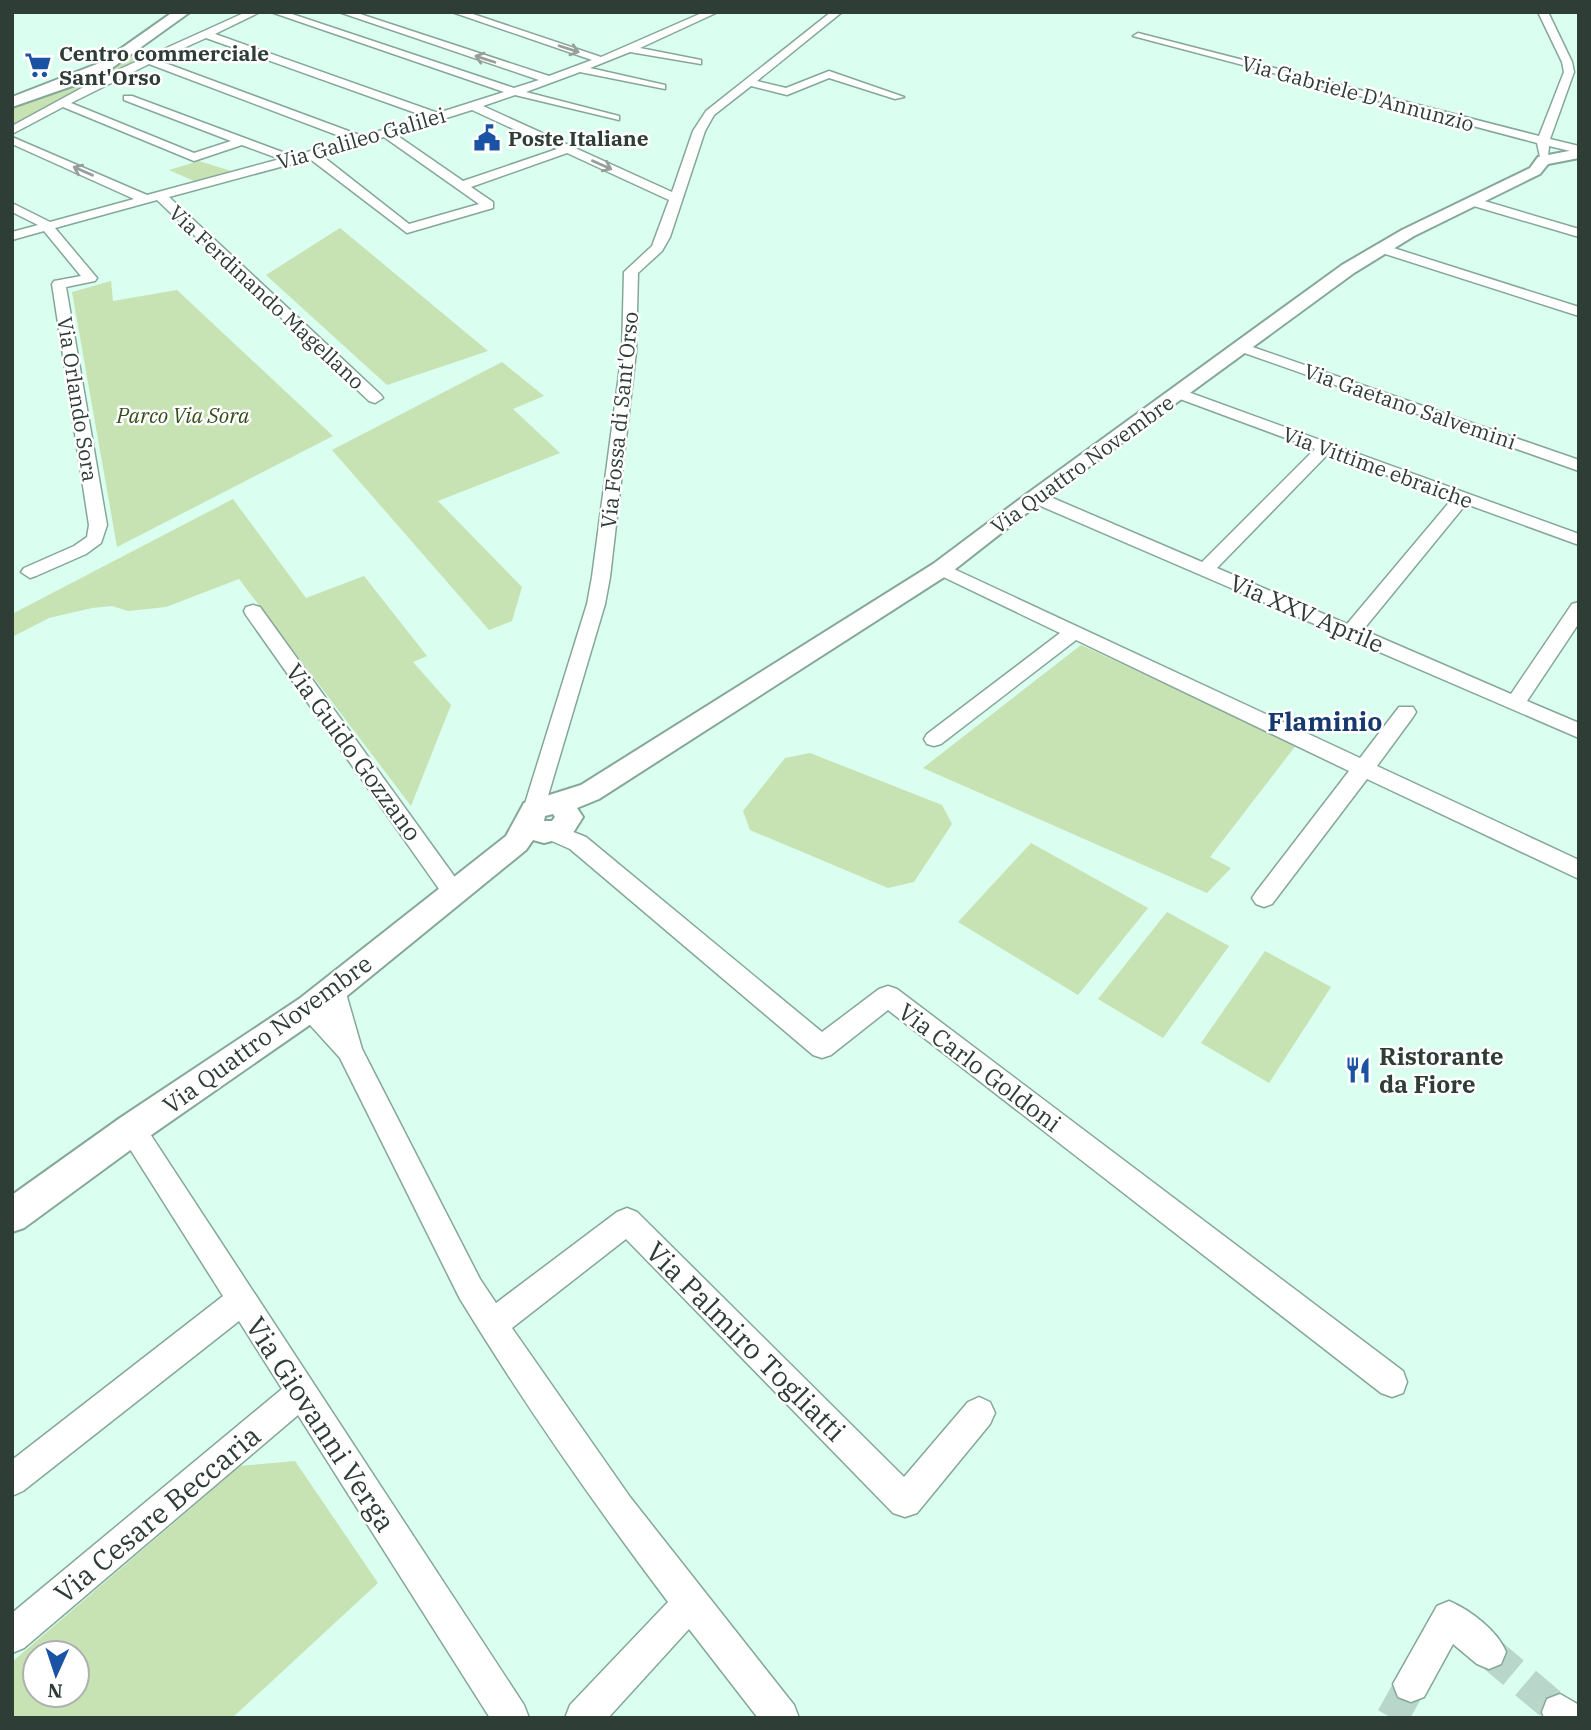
<svg xmlns="http://www.w3.org/2000/svg" width="1591" height="1730" viewBox="0 0 1591 1730" font-family="'IBM Plex Serif',serif">
<rect width="100%" height="100%" fill="#dafeef"/>
<g fill="#c7e2b3" fill-rule="evenodd">
<path d="M 138,50 L 152,53 L 103,75 L 12,125 L 12,105 L 121,61 Z"/>
<path d="M 199,161 L 231,171 L 194,181 L 169,170 Z"/>
<path d="M 340,228 L 488,351 L 387,385 L 266,275 Z"/>
<path d="M 111,281 L 113,301 L 177,290 L 333,436 L 117,547 L 72,292 Z"/>
<path d="M 502,362 L 544,396 L 513,409 L 560,453 L 438,501 L 522,587 L 512,621 L 489,630 L 332,450 Z"/>
<path d="M 233,499 L 306,598 L 364,576 L 427,656 L 413,662 L 451,705 L 411,806 L 239,579 L 166,607 L 128,611 L 112,606 L 92,608 L 49,618 L 12,637 L 12,614 Z"/>
<path d="M 1081,645 L 1297,744 L 1210,857 L 1231,868 L 1207,893 L 923,768 Z"/>
<path d="M 810,753 L 942,805 L 952,824 L 914,882 L 888,888 L 750,830 L 743,811 L 785,758 Z"/>
<path d="M 1031,843 L 1148,908 L 1078,995 L 958,922 Z"/>
<path d="M 1167,912 L 1229,946 L 1163,1038 L 1098,999 Z"/>
<path d="M 1265,951 L 1331,987 L 1269,1083 L 1201,1043 Z"/>
<path d="M 295,1461 L 378,1583 L 232,1718 L 12,1718 L 12,1662 L 240,1466 ZM 35,1653 L 77,1653 L 77,1695 L 35,1695 Z"/>
</g>
<g fill="none" stroke-linecap="round" stroke-linejoin="round">
<g stroke="#b8d7ca" stroke-width="32" stroke-dasharray="32 16" stroke-linecap="butt">
<path d="M 1489,1652 L 1560,1712"/>
<path d="M 1392,1718 L 1411,1684"/>
</g>
<g stroke="#85a799" stroke-width="3">
<g id="minor">
<path d="M 246,12 L 260,12 L 215,34 L 438,113 L 504,92 L 271,12 L 286,12 L 514,88 L 539,80 L 339,12 L 354,12 L 549,76 L 592,60 L 452,12 L 467,12 L 601,57 L 704,12 L 718,12 L 640,48 L 701,60 L 701,64 L 630,52 L 590,68 L 665,85 L 665,89 L 580,72 L 526,92 L 619,116 L 619,120 L 515,95 L 483,106 L 672,192 L 693,131 L 706,111 L 831,12 L 842,12 L 757,81 L 786,88 L 829,71 L 904,97 L 895,99 L 829,78 L 787,95 L 751,86 L 714,115 L 705,131 L 670,237 L 662,251 L 638,273 L 636,352 L 610,577 L 605,604 L 542,816 L 534,818 L 526,816 L 523,810 L 587,604 L 592,577 L 622,352 L 624,272 L 652,246 L 669,200 L 567,153 L 471,187 L 493,202 L 493,208 L 407,233 L 310,159 L 169,197 L 381,395 L 383,398 L 375,403 L 369,401 L 157,200 L 55,228 L 97,278 L 95,281 L 66,287 L 107,525 L 101,543 L 86,554 L 36,576 L 30,578 L 21,572 L 24,568 L 74,546 L 87,537 L 89,525 L 52,284 L 54,281 L 81,276 L 44,231 L 12,240 L 12,232 L 38,225 L 12,212 L 12,203 L 50,222 L 134,199 L 12,144 L 12,137 L 147,195 L 280,159 L 242,145 L 194,161 L 63,107 L 12,134 L 12,126 L 100,78 ZM 206,38 L 427,117 L 362,136 L 157,60 ZM 149,64 L 350,140 L 293,156 L 132,96 L 124,96 L 124,100 L 231,141 L 194,153 L 71,103 ZM 472,110 L 557,149 L 463,181 L 395,134 ZM 384,137 L 479,204 L 409,224 L 321,155 Z"/>
<path d="M 1538,12 L 1548,12 L 1572,62 L 1574,72 L 1550,139 L 1579,146 L 1579,153 L 1549,146 L 1548,157 L 1540,157 L 1537,143 L 1133,36 L 1138,33 L 1539,136 L 1564,72 L 1562,62 Z"/>
<path d="M 1471,197 L 1579,229 L 1579,237 L 1467,204 L 1465,201 Z"/>
<path d="M 1381,244 L 1579,307 L 1579,316 L 1376,251 L 1376,245 Z"/>
<path d="M 1241,343 L 1579,460 L 1579,471 L 1236,350 L 1234,347 L 1236,344 Z"/>
<path d="M 1177,388 L 1579,534 L 1579,545 L 1466,504 L 1363,630 L 1511,694 L 1572,604 L 1579,602 L 1579,623 L 1527,701 L 1579,723 L 1579,738 L 1029,501 L 1026,497 L 1029,493 L 1041,493 L 1202,562 L 1315,449 L 1172,396 L 1169,393 ZM 1328,454 L 1452,499 L 1347,624 L 1217,568 Z"/>
<path d="M 941,563 L 1360,758 L 1399,707 L 1413,707 L 1416,712 L 1413,717 L 1377,766 L 1579,860 L 1579,879 L 1367,779 L 1272,904 L 1264,907 L 1256,904 L 1252,898 L 1256,892 L 1349,771 L 1076,640 L 941,744 L 934,746 L 927,744 L 924,739 L 927,734 L 1060,633 L 935,573 L 932,569 L 935,565 Z"/>
<path d="M 253,605 L 260,607 L 462,887 L 466,893 L 462,899 L 454,902 L 446,899 L 246,615 L 244,611 L 246,607 Z"/>
<path d="M 553,824 L 586,837 L 822,1032 L 879,989 L 888,986 L 897,989 L 1403,1371 L 1407,1382 L 1403,1393 L 1392,1397 L 1381,1393 L 888,1010 L 831,1055 L 822,1058 L 813,1055 L 570,849 L 545,838 L 542,832 L 545,826 Z"/>
<path d="M 334,980 L 343,983 L 362,1049 L 480,1279 L 496,1303 L 617,1212 L 627,1208 L 637,1212 L 904,1477 L 968,1402 L 979,1397 L 990,1402 L 995,1413 L 990,1424 L 917,1513 L 905,1517 L 893,1513 L 626,1239 L 512,1328 L 630,1497 L 794,1705 L 799,1718 L 758,1718 L 689,1629 L 608,1718 L 565,1718 L 570,1705 L 668,1602 C 594,1504 524,1404 460,1299 L 340,1058 L 301,1015 L 298,1008 L 301,1001 C 313,997 318,1000 326,1008 L 322,990 L 325,983 Z"/>
<path d="M 132,1117 L 141,1120 L 524,1705 L 529,1718 L 490,1718 L 298,1415 L 24,1648 L 12,1653 L 12,1613 L 282,1389 L 239,1321 L 23,1491 L 12,1496 L 12,1460 L 223,1296 L 123,1138 L 119,1129 L 123,1120 Z"/>
<path d="M 1449,1601 C 1470,1610 1498,1631 1506,1652 L 1501,1664 L 1489,1669 L 1477,1664 L 1453,1644 L 1424,1697 L 1411,1702 L 1398,1697 L 1393,1684 L 1437,1606 Z"/>
<path d="M 1560,1694 L 1579,1705 L 1579,1718 L 1544,1718 L 1542,1712 L 1547,1699 Z"/>
</g>
</g>
<g stroke="#85a799" stroke-width="4">
<path id="tertiary" d="M 1579,149 L 1579,158 L 1548,164 L 1540,174 L 1414,236 L 1354,273 L 1042,501 L 949,574 L 599,799 L 577,808 L 583,817 L 571,836 L 544,843 L 533,840 L 526,850 L 321,1017 L 144,1140 L 24,1228 L 12,1232 L 12,1195 L 120,1118 L 299,999 L 506,836 L 524,803 L 581,785 L 933,564 L 1028,493 L 1342,265 L 1402,230 L 1530,168 L 1538,157 ZM 553,814 L 555,817 L 552,821 L 544,821 L 545,816 Z"/>
</g>
<g stroke="#85a799" stroke-width="4">
<path id="secondary" d="M 173,12 L 190,12 L 112,68 L 75,85 L 12,107 L 12,97 L 102,62 Z"/>
</g>
<use href="#minor" fill="#fff" fill-rule="evenodd"/>
<use href="#tertiary" fill="#fff" fill-rule="evenodd"/>
<use href="#secondary" fill="#fff" fill-rule="evenodd"/>
</g>
<defs><path id="oneway-shaft" d="M-6 0H5M1.5-3L5.5 0L1.5 3" fill="none" stroke-width="1.6" stroke-linecap="round" stroke-linejoin="round" transform="scale(1.75)"/></defs>
<g stroke="#979e9b">
<use href="#oneway-shaft" transform="translate(569 49) rotate(18)"/>
<use href="#oneway-shaft" transform="translate(485 59) rotate(-162)"/>
<use href="#oneway-shaft" transform="translate(602 165) rotate(24)"/>
<use href="#oneway-shaft" transform="translate(83 171) rotate(-156)"/>
</g>
<defs>
<g id="supermarket-bare" transform="scale(2.1)"><path d="M-6-5.5h2.5l.6 2H6L4.5 2H-2.5L-4.4-4H-6ZM-1.5 3.2a1.3 1.3 0 1 0 .1 0ZM3 3.2a1.3 1.3 0 1 0 .1 0Z" fill="#1b53a4" stroke="#fff" stroke-width="2.5" paint-order="stroke"/></g>
<g id="civic-bare" transform="scale(2.1)"><path d="M-.6-6.5H3V-4.5H.6V-3L4-1V1h2V6H-6V1h2V-1L-.6-3ZM-1.2 2.5V6h2.4V2.5Z" fill="#1b53a4" stroke="#fff" stroke-width="2.5" paint-order="stroke"/></g>
<g id="restaurant-bare" transform="scale(2.1)"><path d="M-5-6h1v4h1v-4h1v4h1v-4h1v5L-1.5 .5V6h-2V.5L-5-1ZM5-6V6H3V1.5H1.5Q1.5-4 5-6Z" fill="#1b53a4" stroke="#fff" stroke-width="2.5" paint-order="stroke"/></g>
</defs>
<g fill-rule="evenodd">
<use href="#supermarket-bare" x="38" y="65"/>
<use href="#civic-bare" x="487" y="138"/>
<use href="#restaurant-bare" x="1358" y="1070"/>
</g>
<g text-anchor="middle" dominant-baseline="central" stroke-width="5" stroke-linejoin="round" paint-order="stroke">
<g font-size="21" font-weight="bold" fill="#2f3d37" stroke="#fff" text-anchor="start">
<text x="59" y="53">Centro commerciale<tspan x="59" dy="24">Sant'Orso</tspan></text>
<text x="508" y="138">Poste Italiane</text>
</g>
<g font-size="21" fill="#2f3d37" stroke="#fff">
<text transform="translate(1358 93) rotate(15)">Via Gabriele D'Annunzio</text>
<text transform="translate(361 138) rotate(-16)">Via Galileo Galilei</text>
<text transform="translate(267 297) rotate(43)">Via Ferdinando Magellano</text>
<text transform="translate(78 399) rotate(81)">Via Orlando Sora</text>
<text transform="translate(1410 406) rotate(19)">Via Gaetano Salvemini</text>
<text transform="translate(619 420) rotate(-84)">Via Fossa di Sant'Orso</text>
<text transform="translate(1082 464) rotate(-36)">Via Quattro Novembre</text>
<text transform="translate(1378 467) rotate(20)">Via Vittime ebraiche</text>
</g>
<g font-size="21" font-style="italic" fill="#334d19" stroke="#fff">
<text x="183" y="415">Parco Via Sora</text>
</g>
<g font-size="24" fill="#2f3d37" stroke="#fff">
<text transform="translate(1307 613) rotate(23)">Via XXV Aprile</text>
<text transform="translate(354 752) rotate(54)">Via Guido Gozzano</text>
<text transform="translate(267 1034) rotate(-36)">Via Quattro Novembre</text>
<text transform="translate(980 1067) rotate(37)">Via Carlo Goldoni</text>
</g>
<g font-size="24" font-weight="bold" fill="#2f3d37" stroke="#fff" text-anchor="start">
<text x="1379" y="1056">Ristorante<tspan x="1379" dy="28">da Fiore</tspan></text>
</g>
<g font-size="26" font-weight="bold" fill="#163a6e" stroke="#fff">
<text x="1325" y="721">Flaminio</text>
</g>
<g font-size="28" fill="#2f3d37" stroke="#fff">
<text transform="translate(746 1341) rotate(45)">Via Palmiro Togliatti</text>
<text transform="translate(321 1424) rotate(57)">Via Giovanni Verga</text>
<text transform="translate(157 1514) rotate(-40)">Via Cesare Beccaria</text>
</g>
</g>
<rect width="1591" height="1730" fill="none" stroke="#2f3d37" stroke-width="28"/>
<g transform="translate(56 1674) rotate(183)"><circle r="33" fill="#ffffff" stroke="#acb1af" stroke-width="2"/>
<path d="M0-5L12 26L0 18L-12 26Z" fill="#1b53a4"/>
<text y="-10" font-size="19" font-weight="bold" text-anchor="middle" fill="#2f3d37">N</text>
</g>
</svg>
